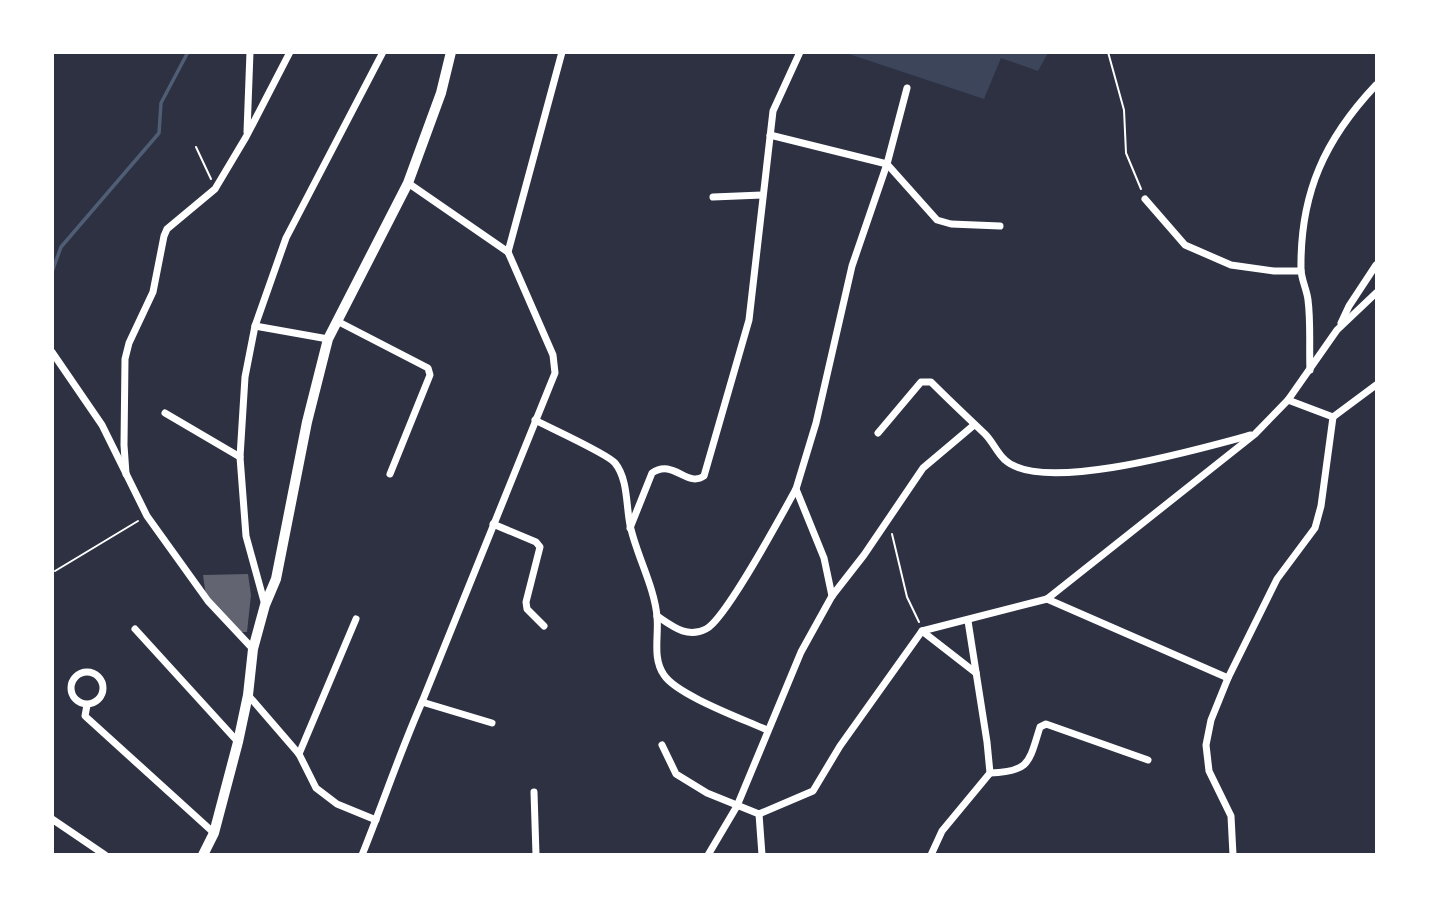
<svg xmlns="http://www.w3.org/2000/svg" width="1429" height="907" viewBox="0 0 1429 907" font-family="'Noto Sans',sans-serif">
<rect width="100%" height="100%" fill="#2d3142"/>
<path fill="#3c4559" d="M 846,53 L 1048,53 L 1038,71 L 1001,58 L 984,99 Z"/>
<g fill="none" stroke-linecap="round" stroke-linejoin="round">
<path stroke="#4f5d75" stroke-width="3.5" d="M 52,272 L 61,247 L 159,133 L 161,103 L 188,52"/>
</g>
<path fill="#626471" d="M 248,574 L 251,595 L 247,632 L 239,632 L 206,596 L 203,575 Z"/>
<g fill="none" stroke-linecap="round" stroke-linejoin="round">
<g stroke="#fff" stroke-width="2">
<path d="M 1108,52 L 1124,110 L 1126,153 L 1141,189"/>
<path d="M 196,147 L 211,179"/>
<path d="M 892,534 L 907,597 L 919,622"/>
<path d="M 55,571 L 138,521"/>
</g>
<g stroke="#fff" stroke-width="7">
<path d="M 247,132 L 250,52"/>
<path d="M 770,135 L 887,164"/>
<path d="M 887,164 L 937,220 L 951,224 L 1000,226"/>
<path d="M 713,197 L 762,195"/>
<path d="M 1145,199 L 1185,245 L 1231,265 L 1274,271 L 1301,271"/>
<path d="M 508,252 L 562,52"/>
<path d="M 337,321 L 428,368 L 430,375 L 390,474"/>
<path d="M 1341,323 L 1349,306 L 1376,265"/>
<path d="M 255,326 L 328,339"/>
<path d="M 52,352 L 102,425 L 147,516 L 208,601 L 253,649"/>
<path d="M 1310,370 C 1309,347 1311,323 1308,300 C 1307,290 1301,279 1301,269 C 1300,193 1325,139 1376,85"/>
<path d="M 1288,400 L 1333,417"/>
<path d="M 165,413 L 240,457"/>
<path d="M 1333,417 L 1376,385"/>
<path d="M 535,420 C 550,428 608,454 615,463 C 628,479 626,505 630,525 C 636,554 655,588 657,617 C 659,636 652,658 664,675 C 677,695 743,719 767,730"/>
<path d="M 878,433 L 921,382 L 931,382 C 949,400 967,417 985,434 C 993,442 997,453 1005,460 C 1043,495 1202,448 1251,435"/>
<path d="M 126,474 L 124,445 L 125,359 L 129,343 L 153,292 L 164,236 L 167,229 L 215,189 L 246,137 L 290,52"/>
<path d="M 493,524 L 536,542 L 540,547 L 526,602 L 527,609 L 544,626"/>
<path d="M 630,528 L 652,473 C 673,458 687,488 704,476 L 749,320 L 773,111 L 800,52"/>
<path d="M 832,596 L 824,558 L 796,489 L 816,423 L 852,266 L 887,164 L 907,88"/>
<path d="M 1047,599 L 1228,678 L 1277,579 L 1315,528 L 1321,506 L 1333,417"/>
<path d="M 265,605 L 246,536 L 240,457 L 245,377 L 255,326 L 286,238 L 383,52"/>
<path d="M 657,616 C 672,626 687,639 706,629 C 726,619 782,514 796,489"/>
<path d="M 135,629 L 238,742"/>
<path d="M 922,631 L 976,673"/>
<circle cx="87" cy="688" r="16"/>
<path d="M 1228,678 L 1211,720 L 1206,745 L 1209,771 L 1231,816 L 1233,855"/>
<path d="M 248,695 L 299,754 L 316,788 L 337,804 L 376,820"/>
<path d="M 422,702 L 492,723"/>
<path d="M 87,705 L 85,716 L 214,833"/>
<path d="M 662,745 L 676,774 L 707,793 L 759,814"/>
<path d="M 299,754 L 356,619"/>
<path d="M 990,773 C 1030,772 1029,762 1040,727 L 1046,724 L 1148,760"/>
<path d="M 534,792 L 536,855"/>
<path d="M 759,814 L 813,791 L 840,746 L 922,631 L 1047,599 L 1255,434 L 1288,400 L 1337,330 L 1376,293"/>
<path d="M 759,814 L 762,855"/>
<path d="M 52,819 L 105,855"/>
<path d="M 362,855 C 383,803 400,752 422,702 L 555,373 L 553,355 L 508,252 L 408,183"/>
<path d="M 708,855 L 737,806 L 801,652 L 832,596 L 864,555 L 923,468 L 974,425"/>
<path d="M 931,855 L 942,831 L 990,773 L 987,742 L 968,621"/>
</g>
<path stroke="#fff" stroke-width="10" d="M 203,855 L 214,833 L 238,742 L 248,695 L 253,649 L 265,605 L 276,579 L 307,422 L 328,339 L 408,183 L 441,93 L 451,52"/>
</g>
<rect width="1429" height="907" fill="none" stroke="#ffffff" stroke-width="108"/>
</svg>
